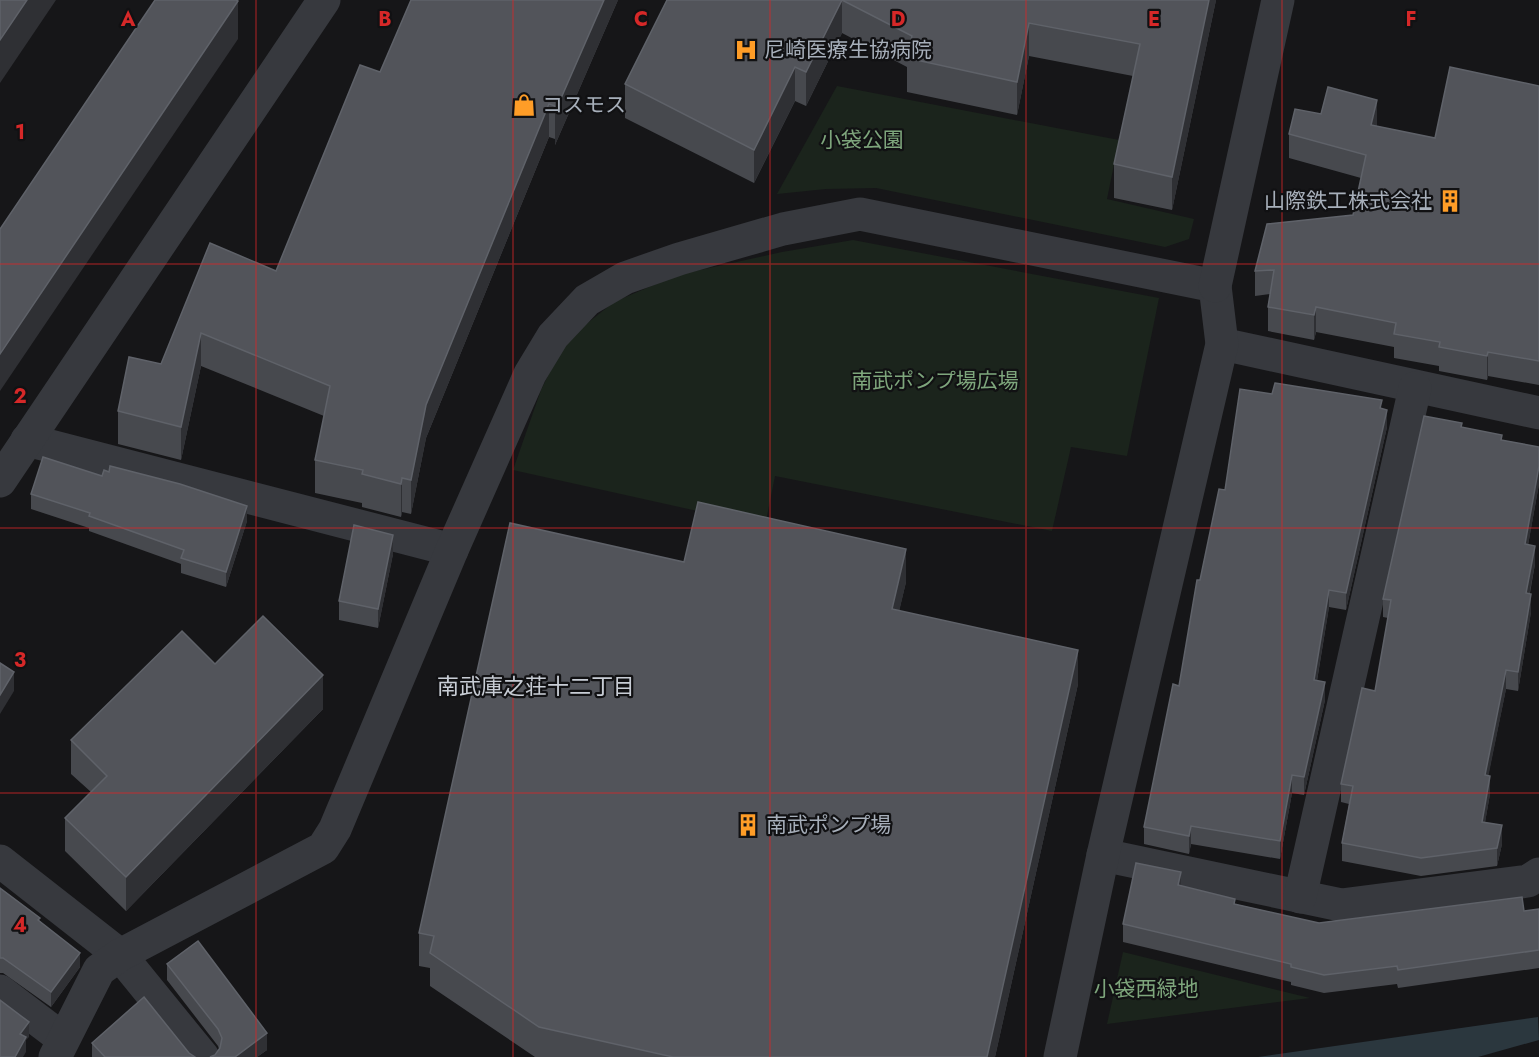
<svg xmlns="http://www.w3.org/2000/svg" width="1539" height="1057" viewBox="0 0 1539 1057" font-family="Jost,'Noto Sans JP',sans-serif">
<rect width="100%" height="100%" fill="#161618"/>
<g fill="#1b241c">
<path d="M 837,86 L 1119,140 L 1107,199 L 1194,219 L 1189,239 L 1165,247 L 876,188 L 826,189 L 777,194 Z"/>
<path d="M 853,240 L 1159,298 L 1127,456 L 1071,447 L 1052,531 L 775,476 L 765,526 L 513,470 L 541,390 L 565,341 L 614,302 L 677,275 L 782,252 Z"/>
<path d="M 1123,952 L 1310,998 L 1107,1024 Z"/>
</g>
<path fill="#2b373e" d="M 1538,1017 L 1539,1040 L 1478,1057 L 1258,1057 Z"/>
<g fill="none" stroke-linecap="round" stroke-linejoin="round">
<g stroke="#37393e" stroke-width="33">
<path d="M 1222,344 L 1539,413"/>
<path d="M 27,440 L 452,550"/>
<path d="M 0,481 L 324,0"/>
<path d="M 1103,855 L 1341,905 L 1528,881 L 1539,874"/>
<path d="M 0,861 L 120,955 L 203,1057"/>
<path d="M 1300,897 L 1415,388"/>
<path d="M 0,991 L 63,1039"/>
<path d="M 55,1057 L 99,970 L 120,955 L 323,848 L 335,829 L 452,550 L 530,374 L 553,336 L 587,300 L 625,278 L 679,259 L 783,229 L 860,214 L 1215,286 L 1222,344 L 1103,855 L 1060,1057"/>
</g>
<path stroke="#37393e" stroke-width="33" d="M 1215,286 L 1278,0"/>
</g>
<g fill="#47494e">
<path d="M 618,0 L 555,145 L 555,139 L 549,137 L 426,438 L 411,514 L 402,512 L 401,517 L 362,507 L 362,503 L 315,493 L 315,460 L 324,416 L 201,366 L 181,460 L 118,444 L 118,411 L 161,364 L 276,271 L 380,72 Z"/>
<path d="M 667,0 L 1216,0 L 1172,210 L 1114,198 L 1114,164 L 1133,76 L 1029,56 L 1017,115 L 907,92 L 907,67 L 842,33 L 806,106 L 795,101 L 754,183 L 625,118 L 625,84 Z"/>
<path d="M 1539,86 L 1539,385 L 1488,376 L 1487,380 L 1439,371 L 1439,366 L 1394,358 L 1394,347 L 1316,332 L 1314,340 L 1268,331 L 1268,307 L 1270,294 L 1255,296 L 1255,271 L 1353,215 L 1361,178 L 1289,158 L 1289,134 L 1321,114 L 1377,125 L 1377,126 L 1435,138 Z"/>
<path d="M 1382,409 L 1387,427 L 1346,610 L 1329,607 L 1317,681 L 1325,700 L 1304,795 L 1292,793 L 1280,859 L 1191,844 L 1189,854 L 1144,844 L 1144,827 L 1179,686 L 1200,580 L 1225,490 Z"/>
<path d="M 1462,427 L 1502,440 L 1539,447 L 1539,484 L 1528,545 L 1535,564 L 1530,593 L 1531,612 L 1518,691 L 1506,689 L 1488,776 L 1490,794 L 1485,822 L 1502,844 L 1497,866 L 1421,876 L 1342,861 L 1342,843 L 1349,804 L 1341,802 L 1341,784 L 1375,691 L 1388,618 L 1383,617 L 1383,599 Z"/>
<path d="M 102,476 L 247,521 L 226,587 L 181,573 L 181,564 L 89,531 L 89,528 L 31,509 L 31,494 Z"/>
<path d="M 393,554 L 378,628 L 339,620 L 339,601 Z"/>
<path d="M 684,562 L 906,582 L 899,611 L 1078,684 L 995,1057 L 535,1057 L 430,986 L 430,968 L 419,966 L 419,933 Z"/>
<path d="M 215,664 L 323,709 L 126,911 L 65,851 L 65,818 L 91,792 L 71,774 L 71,740 Z"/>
<path d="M 1181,886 L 1235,904 L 1319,923 L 1524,911 L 1539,909 L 1539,968 L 1398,988 L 1397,984 L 1324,993 L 1291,985 L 1291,982 L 1123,942 L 1123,924 Z"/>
<path d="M 0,888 L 40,921 L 80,967 L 51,1007 L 3,973 L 0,973 Z"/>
<path d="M 167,964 L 267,1050 L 257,1057 L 210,1057 L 215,1055 L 219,1049 L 218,1046 L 167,980 Z"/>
<path d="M 92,1043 L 189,1053 L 195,1057 L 92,1057 Z"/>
</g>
<g fill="#2f3034">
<path d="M 27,0 L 56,0 L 0,83 L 0,40 Z"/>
<path d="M 604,0 L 618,0 L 555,145 L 555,112 Z"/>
<path d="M 842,0 L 842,33 L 806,106 L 806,72 Z"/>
<path d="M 1209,0 L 1216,0 L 1172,210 L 1172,177 Z"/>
<path d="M 238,1 L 238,39 L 0,391 L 0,354 Z"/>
<path d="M 1029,23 L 1029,56 L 1017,115 L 1017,82 Z"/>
<path d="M 795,67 L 795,101 L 754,183 L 754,150 Z"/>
<path d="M 1377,100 L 1377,125 L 1371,149 L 1371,125 Z"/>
<path d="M 549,104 L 549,137 L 426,438 L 411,514 L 411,480 L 426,405 Z"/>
<path d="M 1316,307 L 1316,332 L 1314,340 L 1314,315 Z"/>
<path d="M 201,333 L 201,366 L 181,460 L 181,427 Z"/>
<path d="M 1488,352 L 1488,376 L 1487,380 L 1487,356 Z"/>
<path d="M 1387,410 L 1387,427 L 1346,610 L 1346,593 Z"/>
<path d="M 1539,466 L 1539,484 L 1525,562 L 1525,544 Z"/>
<path d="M 402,478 L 402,512 L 401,517 L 401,484 Z"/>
<path d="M 247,506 L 247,521 L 226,587 L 226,572 Z"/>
<path d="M 393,535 L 393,554 L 378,628 L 378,609 Z"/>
<path d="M 1535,546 L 1535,564 L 1526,611 L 1526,593 Z"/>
<path d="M 906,549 L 906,582 L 892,642 L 892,609 Z"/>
<path d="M 1329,590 L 1329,607 L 1314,698 L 1314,680 Z"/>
<path d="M 1531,594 L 1531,612 L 1518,691 L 1518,672 Z"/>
<path d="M 1078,650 L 1078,684 L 995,1057 L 987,1057 Z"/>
<path d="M 1506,670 L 1506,689 L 1485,793 L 1485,775 Z"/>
<path d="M 14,672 L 14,691 L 0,714 L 0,695 Z"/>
<path d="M 323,675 L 323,709 L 126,911 L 126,877 Z"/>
<path d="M 1325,682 L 1325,700 L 1304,795 L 1304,777 Z"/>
<path d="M 1292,775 L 1292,793 L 1280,859 L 1280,841 Z"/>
<path d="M 1490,776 L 1490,794 L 1482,840 L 1482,822 Z"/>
<path d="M 1502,825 L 1502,844 L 1497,866 L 1497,848 Z"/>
<path d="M 1191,826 L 1191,844 L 1189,854 L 1189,836 Z"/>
<path d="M 1181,872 L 1181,890 L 1178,885 Z"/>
<path d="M 80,953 L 80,967 L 51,1007 L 51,992 Z"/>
<path d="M 29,1022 L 29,1037 L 26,1040 L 26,1052 L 23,1057 L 15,1057 L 20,1034 Z"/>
<path d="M 267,1033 L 267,1050 L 257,1057 L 235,1057 Z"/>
</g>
<g fill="#52545a" stroke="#5f6269" stroke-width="1.5">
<path d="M 0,0 L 27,0 L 0,40 Z"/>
<path d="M 155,0 L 236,0 L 238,1 L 0,354 L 0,229 Z"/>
<path d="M 411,0 L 604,0 L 555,112 L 555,106 L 549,104 L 426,405 L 411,480 L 402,478 L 401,484 L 362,474 L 363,470 L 315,460 L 330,386 L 201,333 L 181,427 L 118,411 L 129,357 L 161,364 L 210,243 L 276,271 L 360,65 L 380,72 Z"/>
<path d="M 667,0 L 842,0 L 806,72 L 795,67 L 754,150 L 625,84 Z"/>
<path d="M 842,0 L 1209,0 L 1172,177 L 1114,164 L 1140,44 L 1029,23 L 1017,82 L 907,58 L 912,36 Z"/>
<path d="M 1450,67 L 1539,86 L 1539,361 L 1488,352 L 1487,356 L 1439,347 L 1440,342 L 1394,334 L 1396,323 L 1316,307 L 1314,315 L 1268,307 L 1274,270 L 1255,271 L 1267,224 L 1353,215 L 1366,155 L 1289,134 L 1295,109 L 1321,114 L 1328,87 L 1377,100 L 1371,125 L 1435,138 Z"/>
<path d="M 1275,383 L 1382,400 L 1380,408 L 1387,410 L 1346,593 L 1329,590 L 1314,680 L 1325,682 L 1304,777 L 1292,775 L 1280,841 L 1191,826 L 1189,836 L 1144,827 L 1173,684 L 1179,686 L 1197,580 L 1200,580 L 1219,489 L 1225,490 L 1240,389 L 1272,394 Z"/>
<path d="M 1424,416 L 1462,423 L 1461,427 L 1502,435 L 1501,440 L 1539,447 L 1539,466 L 1525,544 L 1535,546 L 1526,593 L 1531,594 L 1518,672 L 1506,670 L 1485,775 L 1490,776 L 1482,822 L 1502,825 L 1497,848 L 1421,858 L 1342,843 L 1353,786 L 1341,784 L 1362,688 L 1375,691 L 1391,600 L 1383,599 Z"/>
<path d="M 43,457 L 102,476 L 104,470 L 109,472 L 110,466 L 180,484 L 247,506 L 226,572 L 181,558 L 184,550 L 89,516 L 90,513 L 31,494 Z"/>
<path d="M 698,502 L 906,549 L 892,609 L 1078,650 L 987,1057 L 673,1057 L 539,1027 L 430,953 L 434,936 L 419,933 L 510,523 L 684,562 Z"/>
<path d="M 354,525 L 393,535 L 378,609 L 339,601 Z"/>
<path d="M 263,616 L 323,675 L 126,877 L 65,818 L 107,776 L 71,740 L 182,631 L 215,664 Z"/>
<path d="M 0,663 L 14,672 L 0,695 Z"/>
<path d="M 1136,863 L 1181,872 L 1178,885 L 1235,899 L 1234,904 L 1319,923 L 1522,897 L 1524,911 L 1539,909 L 1539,950 L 1398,970 L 1397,966 L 1324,975 L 1291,967 L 1291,964 L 1123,924 Z"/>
<path d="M 0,888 L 40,918 L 38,920 L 80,953 L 51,992 L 3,958 L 0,958 Z"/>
<path d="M 198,941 L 267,1033 L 235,1057 L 210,1057 L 215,1055 L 220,1048 L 222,1038 L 218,1029 L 167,964 Z"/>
<path d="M 144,997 L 189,1053 L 195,1057 L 105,1057 L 92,1043 Z"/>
<path d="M 0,1000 L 29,1022 L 20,1034 L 26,1037 L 15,1057 L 0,1057 Z"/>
</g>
<path fill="none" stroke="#d62828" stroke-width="1.5" stroke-opacity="0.55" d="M 256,0 L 256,1057M 513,0 L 513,1057M 770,0 L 770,1057M 1026,0 L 1026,1057M 1282,0 L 1282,1057M 0,264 L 1539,264M 0,528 L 1539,528M 0,793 L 1539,793"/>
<defs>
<g id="hospital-bare" transform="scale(1.8)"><path d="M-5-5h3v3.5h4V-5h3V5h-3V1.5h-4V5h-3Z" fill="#ff9d27" stroke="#111113" stroke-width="2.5" paint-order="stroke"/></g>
<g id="shop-bare" transform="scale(1.8)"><path d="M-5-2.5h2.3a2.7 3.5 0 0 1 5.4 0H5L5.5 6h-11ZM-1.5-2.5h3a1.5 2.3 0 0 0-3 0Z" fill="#ff9d27" stroke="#111113" stroke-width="2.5" paint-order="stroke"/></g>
<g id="building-bare" transform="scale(1.8)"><path d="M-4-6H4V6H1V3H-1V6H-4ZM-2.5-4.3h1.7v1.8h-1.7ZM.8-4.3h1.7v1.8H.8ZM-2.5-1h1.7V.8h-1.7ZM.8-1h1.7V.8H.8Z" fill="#ff9d27" stroke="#111113" stroke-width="2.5" paint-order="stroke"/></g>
</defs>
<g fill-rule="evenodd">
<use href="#hospital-bare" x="746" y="50"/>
<use href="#shop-bare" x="524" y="105"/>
<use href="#building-bare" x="1450" y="201"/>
<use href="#building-bare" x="748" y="825"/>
</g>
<g text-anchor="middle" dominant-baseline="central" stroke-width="4.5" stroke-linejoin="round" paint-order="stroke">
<g font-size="21" fill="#a7afba" stroke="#111113" text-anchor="start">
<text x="764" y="50">尼崎医療生協病院</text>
<text x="542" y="105">コスモス</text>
<text x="1432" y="201" text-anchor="end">山際鉄工株式会社</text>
<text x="766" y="825">南武ポンプ場</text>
</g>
<g font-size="21" fill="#7ea67c" stroke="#111113">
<text x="862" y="140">小袋公園</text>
<text x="935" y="381">南武ポンプ場広場</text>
<text x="1146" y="989">小袋西緑地</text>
</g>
<g font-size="22" fill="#c8cdd5" stroke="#111113">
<text x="536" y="686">南武庫之荘十二丁目</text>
</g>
</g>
<g font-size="20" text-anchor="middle" font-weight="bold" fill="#d62828" stroke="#111113" stroke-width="4.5" stroke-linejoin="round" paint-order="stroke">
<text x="128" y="26">A</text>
<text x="385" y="26">B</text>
<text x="641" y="26">C</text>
<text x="898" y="26">D</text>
<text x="1154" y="26">E</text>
<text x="1411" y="26">F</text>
<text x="20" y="139">1</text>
<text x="20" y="403">2</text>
<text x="20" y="667">3</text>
<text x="20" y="932">4</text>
</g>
</svg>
